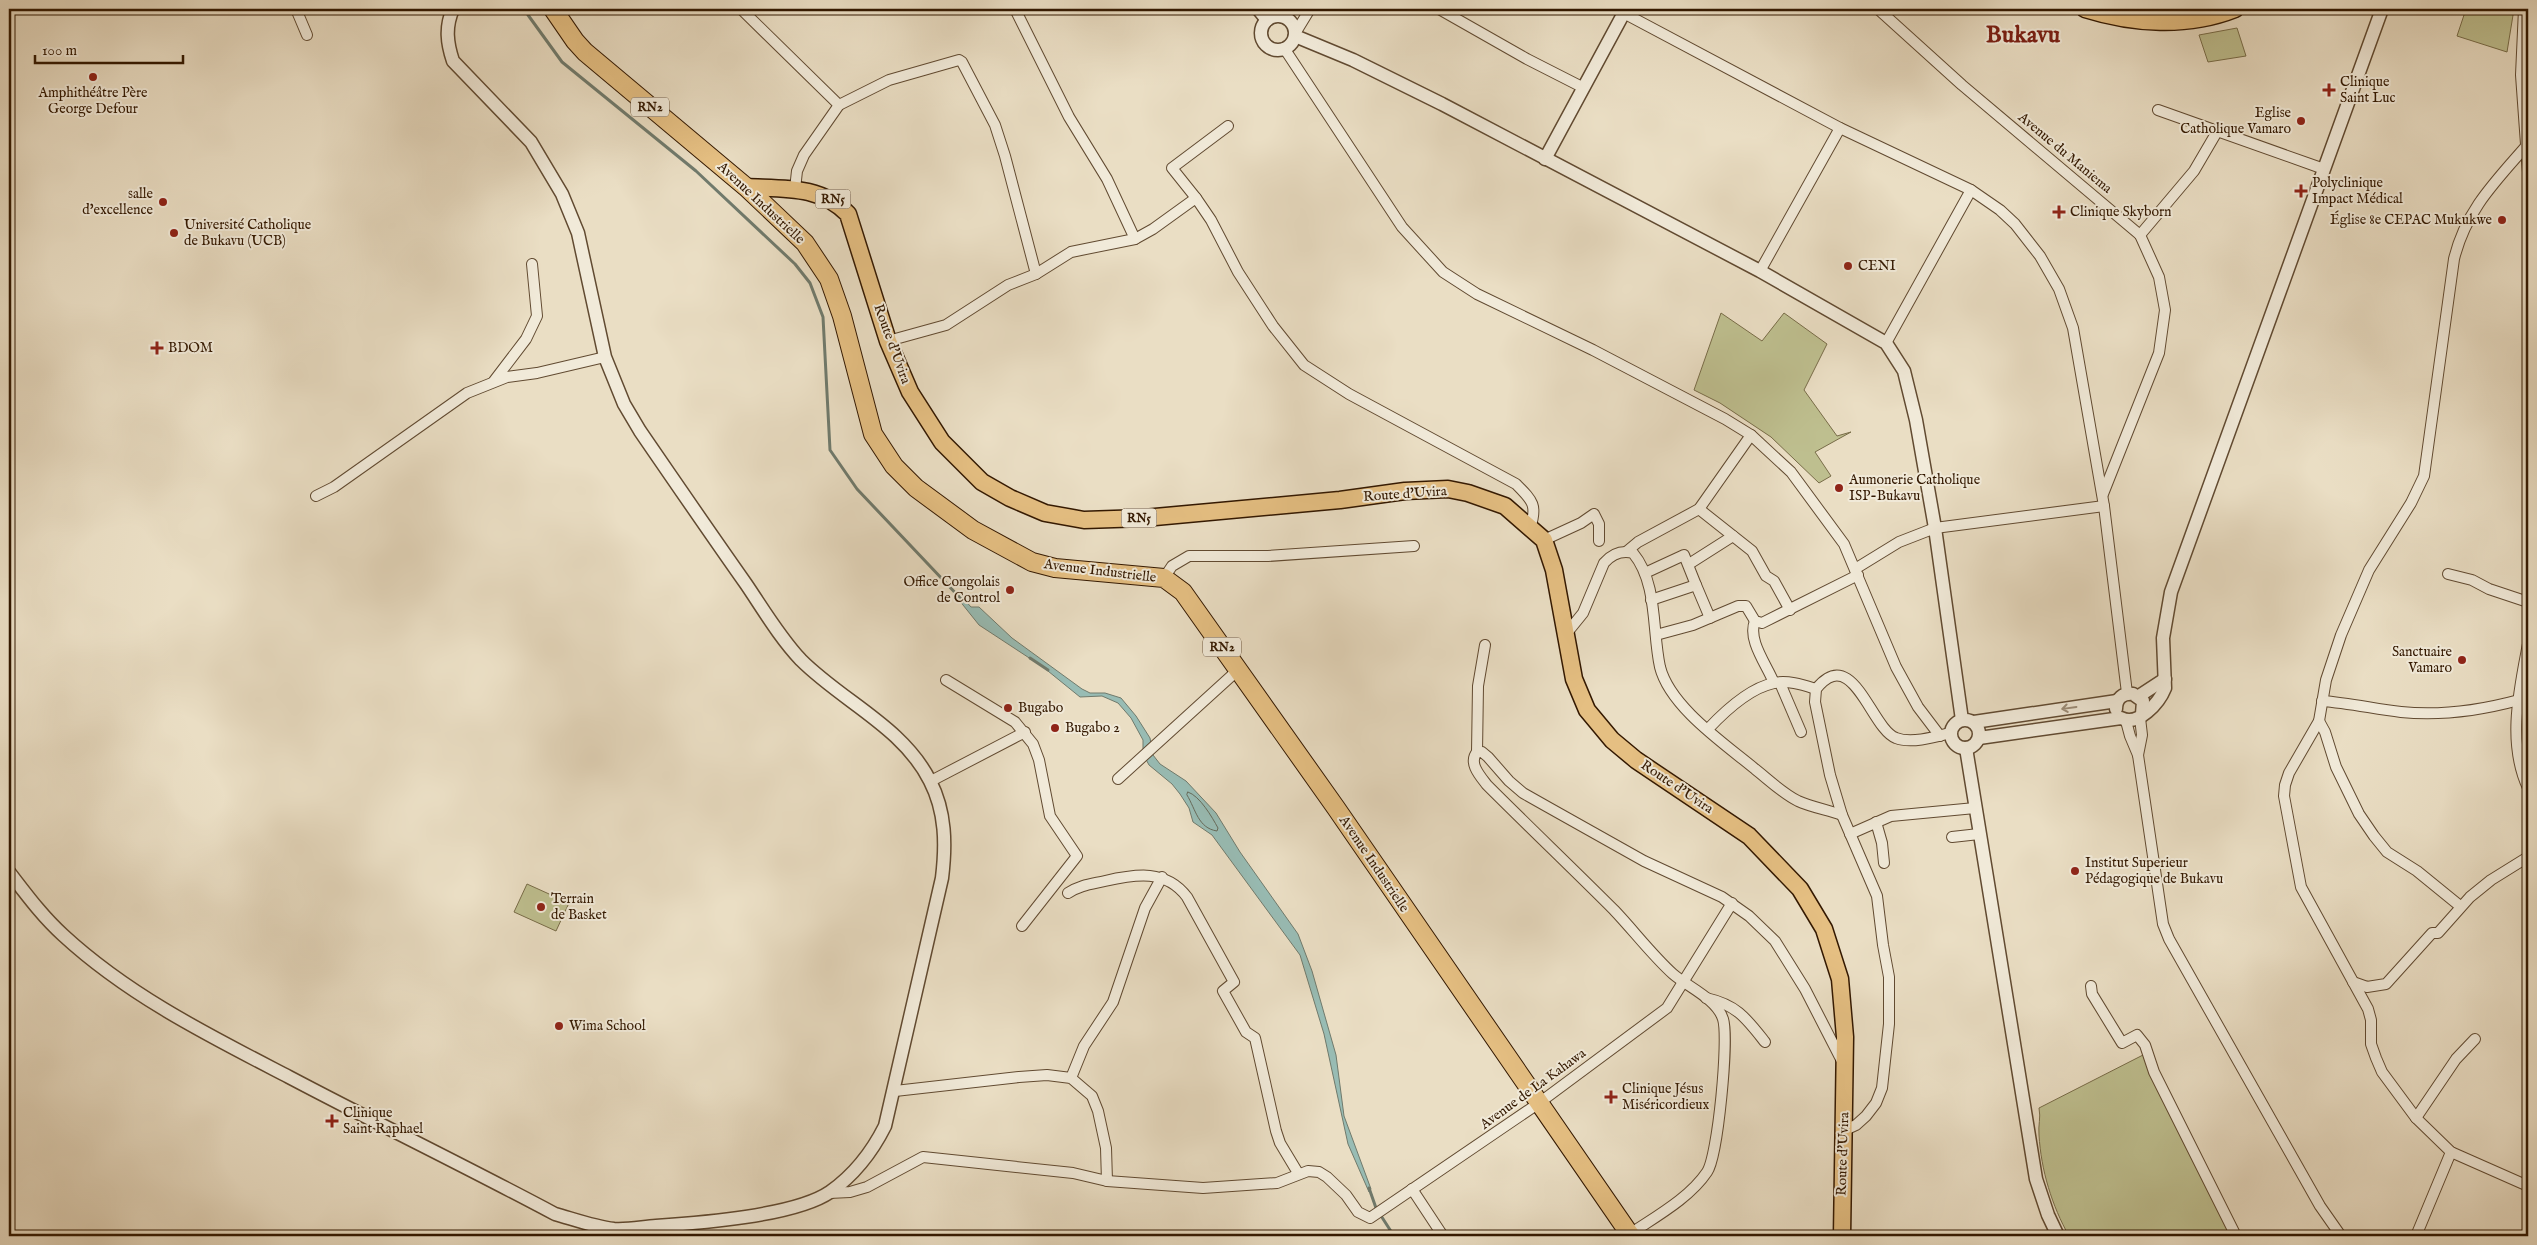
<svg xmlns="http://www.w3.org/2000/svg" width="2537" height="1245" viewBox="0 0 2537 1245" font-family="'IM FELL English',serif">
<rect width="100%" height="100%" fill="#eadec4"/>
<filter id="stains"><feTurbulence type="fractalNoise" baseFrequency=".004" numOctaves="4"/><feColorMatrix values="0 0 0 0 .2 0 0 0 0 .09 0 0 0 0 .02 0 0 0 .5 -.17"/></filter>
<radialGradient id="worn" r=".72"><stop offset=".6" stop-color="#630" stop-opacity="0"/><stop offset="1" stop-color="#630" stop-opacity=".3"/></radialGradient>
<g fill="#bebf8f" stroke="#786c48">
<path d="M 2466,9 L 2514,9 L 2507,52 L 2457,36 Z"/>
<path d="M 2237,28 L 2246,56 L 2208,62 L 2199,35 Z"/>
<path d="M 1721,313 L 1762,341 L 1784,313 L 1827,344 L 1804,390 L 1837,436 L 1851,432 L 1815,452 L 1831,476 L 1819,483 L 1771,437 L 1720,403 L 1694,390 Z"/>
<path d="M 527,884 L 569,903 L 556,931 L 514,912 Z"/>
<path d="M 2143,1055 L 2235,1236 L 2069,1236 C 2052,1206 2041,1170 2039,1135 C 2038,1125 2041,1118 2039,1108 Z"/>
</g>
<path fill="#98bcb4" stroke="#707a6c" d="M 962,597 L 971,607 L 979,607 L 1012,638 L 1082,689 L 1090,693 L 1105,693 L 1121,698 L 1136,716 L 1150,738 L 1153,755 L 1160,764 L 1186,781 L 1216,813 L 1240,852 L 1298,934 L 1312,971 L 1336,1055 L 1344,1116 L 1371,1189 L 1369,1192 L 1348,1144 L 1324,1034 L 1300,955 L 1212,835 L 1193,822 L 1189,808 L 1180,794 L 1172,784 L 1149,765 L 1143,754 L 1143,740 L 1131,718 L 1118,703 L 1102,696 L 1080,697 L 1043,667 L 979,625 L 959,600 Z"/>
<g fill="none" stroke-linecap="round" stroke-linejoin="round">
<path stroke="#666a5a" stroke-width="1" d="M 1188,792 C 1200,796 1212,817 1218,828 L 1217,831 C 1198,828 1196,810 1187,795 Z"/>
<g stroke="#707a6c" stroke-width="3">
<path d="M 526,9 L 528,15 L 562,62 L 696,171 L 795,264 L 810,283 L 823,317 L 830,450 L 857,489 L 963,601"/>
<path d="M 1030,658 L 1048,670"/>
<path d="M 1369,1188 L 1376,1208 L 1394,1236"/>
</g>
<g stroke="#614a31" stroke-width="12">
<g id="minor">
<path d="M 296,9 L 307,35"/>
<path d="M 741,9 L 839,105"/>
<path d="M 1015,9 L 1069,117 L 1107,179 L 1135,239"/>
<path d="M 1439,9 L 1527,59 L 1582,87"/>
<path d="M 1616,9 L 1840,128 L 1971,190 L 2000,210 L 2015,224 L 2040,256 L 2059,289 L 2073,328 L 2104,506 L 2127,693"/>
<path d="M 1878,9 L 1962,85 L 2140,235 L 2159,277 L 2165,310 L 2159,353 L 2103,494"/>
<path d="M 2524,9 L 2521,75 L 2528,172"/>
<path d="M 1296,32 L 1310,9"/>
<path d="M 1284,48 L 1402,227 L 1443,272 L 1477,294 L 1593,350 L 1725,419 L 1751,435 L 1791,472 L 1844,544 L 1896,667 L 1918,707 L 1940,736"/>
<path d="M 2158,110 L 2324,169"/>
<path d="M 2528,144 C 2495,182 2466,210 2454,259 L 2424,476 L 2411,503 L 2369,570 L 2341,635 L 2326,680 L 2319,721 L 2289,773 L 2285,785 L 2284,796 L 2301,887 L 2368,1009 L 2371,1020 L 2371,1044 L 2376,1058 L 2382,1072 L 2416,1118 L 2451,1152 L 2528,1186"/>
<path d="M 795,189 L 797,171 L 804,155 L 839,105 L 889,80 L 959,60 L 962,62 L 995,125 L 1005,156 L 1036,274"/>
<path d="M 1196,198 L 1172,168 L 1228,126"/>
<path d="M 2140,235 L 2194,171 L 2218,130"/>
<path d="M 1760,271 L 1840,128"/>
<path d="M 888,341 L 946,325 L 1008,285 L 1036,274 L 1071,252 L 1135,239 L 1153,229 L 1196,198 L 1211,220 L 1238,272 L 1273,326 L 1304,365 L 1349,394 L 1516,484 C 1532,500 1538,505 1530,528"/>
<path d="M 1886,343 L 1971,190"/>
<path d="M 494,381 L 526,339 L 537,316 L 532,264"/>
<path d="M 316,496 L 334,487 L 467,393 L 507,377 L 537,373 L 605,357"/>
<path d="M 1699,509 L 1752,551 L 1766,576 L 1774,581 L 1790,610"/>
<path d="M 1544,540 L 1581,523 L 1594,514 L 1599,524 L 1599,541"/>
<path d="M 1626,552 L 1638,542 L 1699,509 L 1751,435"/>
<path d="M 1689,564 L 1733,536"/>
<path d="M 1855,569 L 1899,542 L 1935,528 L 2104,506"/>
<path d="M 1645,573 L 1684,555 L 1696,585"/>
<path d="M 2448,574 L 2472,580 L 2489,589 L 2528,602"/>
<path d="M 1164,578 L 1172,566 L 1189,556 L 1268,556 L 1414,546"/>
<path d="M 1651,600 L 1696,585 L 1710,618"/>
<path d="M 1755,621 C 1747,640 1767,665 1774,683"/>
<path d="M 1566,634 L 1583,613 L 1604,563 C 1612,554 1621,550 1633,553 C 1658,583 1652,631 1660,667 C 1670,707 1725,744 1755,769 C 1769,780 1782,793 1798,801 C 1811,807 1828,810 1842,815"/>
<path d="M 1656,635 L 1693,625 L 1738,606 L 1746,606 L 1755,621 L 1762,623 L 1858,575"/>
<path d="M 2528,644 C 2519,691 2507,743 2528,788"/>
<path d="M 946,680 L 1015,722 L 1033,744 L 1039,760 L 1050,816 L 1077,856 L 1022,926"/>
<path d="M 1780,683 L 1801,732"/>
<path d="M 2322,701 C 2349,703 2375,709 2401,712 C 2439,716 2482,710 2519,700"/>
<path d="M 2140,718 L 2142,735 L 2138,755 L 2163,924 L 2169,939 L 2320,1206 L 2341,1236"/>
<path d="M 2126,721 L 2130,736 L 2138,755"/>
<path d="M 2319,721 L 2325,732 L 2336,767 L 2359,814 L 2374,836 L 2387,852 L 2417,871 L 2460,906"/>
<path d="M 1708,729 C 1724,712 1750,688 1774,683 C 1788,680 1803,685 1816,689"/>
<path d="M 1477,752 L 1478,686 L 1485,645"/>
<path d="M 1118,779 L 1239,669"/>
<path d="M 931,781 L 1025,732"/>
<path d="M 1876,822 L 1882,843 L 1884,863"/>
<path d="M 1850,834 L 1891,816 L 1975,808"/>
<path d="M 1952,837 L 1979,834"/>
<path d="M 1068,893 C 1080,885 1092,884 1105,881 C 1136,874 1166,869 1187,897 L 1234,982 L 1223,991 L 1246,1032 L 1255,1038 L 1276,1131 L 1280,1143 L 1298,1173"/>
<path d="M 2353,982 L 2367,987 L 2386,984 L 2432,933 L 2438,933 L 2470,897 L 2491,880 L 2528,857"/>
<path d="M 2091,986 L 2092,994 L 2122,1043 L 2137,1035 L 2145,1045 L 2154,1072 L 2236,1236"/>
<path d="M 1706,998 C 1737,1005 1746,1018 1765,1042"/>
<path d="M 1071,1078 L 1084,1046 L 1113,1002 L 1145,908 L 1162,877"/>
<path d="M 895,1091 L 1019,1077 L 1047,1075 L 1071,1078 L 1092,1096 L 1098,1111 L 1106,1148 L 1107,1181"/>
<path d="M 2416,1118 L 2456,1059 L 2475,1039"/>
<path d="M 1845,1130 L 1856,1125 L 1866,1116 L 1876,1103 L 1882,1088 L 1889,1024 L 1889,977 L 1883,945 L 1877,896 L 1842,815 L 1830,775 L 1815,702 L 1816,689 C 1853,643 1871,729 1896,738 C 1911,744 1935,737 1950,733"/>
<path d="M 1412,1189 L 1443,1236"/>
<path d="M 829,1193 L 850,1192 L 867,1187 L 923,1157 L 1073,1173 L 1107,1181 L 1203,1188 L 1277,1183 L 1308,1171 L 1319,1172 L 1327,1177 L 1346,1195 L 1358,1212 L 1370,1218 L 1539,1103 L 1667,1008 L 1732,903"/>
<path d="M 1627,1236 C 1653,1218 1689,1199 1707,1172 C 1718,1156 1729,1038 1723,1019 C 1717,999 1688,987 1673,974 C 1652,955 1634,931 1614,910 C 1572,868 1529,827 1487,785 C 1480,776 1468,763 1477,752 L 1482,752 L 1488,757 L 1509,781 L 1523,793 L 1546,806 L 1644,861 L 1722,897 L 1749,916 L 1775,941 L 1805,989 L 1843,1063"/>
<path d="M 2416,1236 L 2451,1152"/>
</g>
</g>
<g stroke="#614a31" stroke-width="15">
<g id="tertiary">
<path d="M 1258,9 L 1267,20"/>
<circle cx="1278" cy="33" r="17"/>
<path d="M 1295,36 L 1353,60 L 1442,104 L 1760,271 L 1886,343 L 1904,371 L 1916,420 L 1935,528 L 1962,720"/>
<path d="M 1545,159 L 1626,9"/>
<path d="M 2139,696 L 2165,679"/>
<path d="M 2116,709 C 2116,698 2123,693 2133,694 L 2143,701 L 2142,714"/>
<circle cx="1965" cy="734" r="14"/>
<path d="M 1974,722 L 2117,701"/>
<path d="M 1979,738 L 2121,718 C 2138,727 2159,703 2165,688 L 2163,638 L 2171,592 L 2382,9"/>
<path d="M 1966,748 L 2036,1179 L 2048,1215 L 2058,1236"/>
<path d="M 9,872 C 26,894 42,916 63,935 C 129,996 210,1036 289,1077 C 378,1124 467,1167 555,1214 C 573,1219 595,1227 614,1229 C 627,1230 642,1227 656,1226 C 699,1223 795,1216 830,1192 C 854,1175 872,1152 885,1126 L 942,878 C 946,845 946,812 930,781 C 903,727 843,702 801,660 C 780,638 763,609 746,584 C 710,533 675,482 640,431 L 624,404 L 605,357 L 578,233 L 562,194 L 531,142 L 453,61 C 447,43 445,27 453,9"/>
</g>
</g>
<g stroke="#331800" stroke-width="19">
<g id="primary">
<path d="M 2085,9 C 2133,24 2187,28 2235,9"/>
<path d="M 746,187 C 784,189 820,185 848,214 L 888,341 L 910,392 L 942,442 L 982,482 L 1010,498 L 1045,513 L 1084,520 L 1144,518 L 1340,500 L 1405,491 L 1448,489 L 1468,493 L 1505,506 L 1544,540 L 1554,570 L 1574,679 L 1587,710 L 1612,740 L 1636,760 L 1749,836 L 1800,889 L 1824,929 L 1840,979 L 1845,1037 L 1842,1236"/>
</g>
</g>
<g stroke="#331800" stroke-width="20">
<path id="trunk" d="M 553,9 L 575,41 L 585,52 L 746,187 L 805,243 L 829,279 L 842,316 L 873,434 L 894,466 L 916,488 L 973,530 L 1032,562 L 1055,568 L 1164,578 L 1183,592 L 1336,808 L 1631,1236"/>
</g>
<use href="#minor" stroke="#f1ead9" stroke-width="10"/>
<use href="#tertiary" stroke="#f1ead9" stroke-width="12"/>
<use href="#primary" stroke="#e5bf82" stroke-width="16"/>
<use href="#trunk" stroke="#e5bf82" stroke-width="18"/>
</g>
<defs><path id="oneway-shaft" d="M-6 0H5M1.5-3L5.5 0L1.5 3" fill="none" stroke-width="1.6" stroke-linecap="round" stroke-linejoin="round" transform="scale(1.25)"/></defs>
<use stroke="#9c8c77" href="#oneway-shaft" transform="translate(2069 708) rotate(172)"/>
<g fill="#8f2418" stroke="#f1ead9" stroke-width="2">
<circle cx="93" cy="77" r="5"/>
<path d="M2326.5 82.5h5v5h5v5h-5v5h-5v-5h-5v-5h5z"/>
<circle cx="2301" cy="121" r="5"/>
<path d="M2298.5 183.5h5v5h5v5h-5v5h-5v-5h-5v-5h5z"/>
<circle cx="163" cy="202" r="5"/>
<path d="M2056.5 204.5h5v5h5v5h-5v5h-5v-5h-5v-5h5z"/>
<circle cx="2502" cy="220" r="5"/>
<circle cx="174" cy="233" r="5"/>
<circle cx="1848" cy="266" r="5"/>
<path d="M154.5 340.5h5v5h5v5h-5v5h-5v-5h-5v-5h5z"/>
<circle cx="1839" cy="488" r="5"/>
<circle cx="1010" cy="590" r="5"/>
<circle cx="2462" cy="660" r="5"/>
<circle cx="1008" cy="708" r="5"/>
<circle cx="1055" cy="728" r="5"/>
<circle cx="2075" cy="871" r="5"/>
<circle cx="541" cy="907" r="5"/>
<circle cx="559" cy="1026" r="5"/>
<path d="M1608.5 1089.5h5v5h5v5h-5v5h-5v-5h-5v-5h5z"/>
<path d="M329.5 1113.5h5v5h5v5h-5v5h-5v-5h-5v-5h5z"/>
</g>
<g text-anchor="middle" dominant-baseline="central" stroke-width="4" stroke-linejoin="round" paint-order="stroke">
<g fill="#f1ead9" stroke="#6c5741" stroke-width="1">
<rect x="631" y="97.5" width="38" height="19" rx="4"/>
<rect x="815.5" y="189.5" width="35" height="19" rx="4"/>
<rect x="1121.5" y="508.5" width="35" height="19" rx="4"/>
<rect x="1203" y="637.5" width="38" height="19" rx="4"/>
</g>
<g font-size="12" font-weight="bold" fill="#331800">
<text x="650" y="107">RN2</text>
<text x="833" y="199">RN5</text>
<text x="1139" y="518">RN5</text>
<text x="1222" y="647">RN2</text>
</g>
<g font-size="14" fill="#331800" stroke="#f1ead9" text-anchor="start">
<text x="2340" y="82">Clinique<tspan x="2340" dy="16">Saint Luc</tspan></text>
<text x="93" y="93" text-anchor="middle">Amphithéâtre Père<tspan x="93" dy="16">George Defour</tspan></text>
<text x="2291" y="113" text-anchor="end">Eglise<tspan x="2291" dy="16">Catholique Vamaro</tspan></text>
<text x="2312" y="183">Polyclinique<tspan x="2312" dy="16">Impact Médical</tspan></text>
<text x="153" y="194" text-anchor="end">salle<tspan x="153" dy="16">d'excellence</tspan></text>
<text x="2070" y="212">Clinique Skyborn</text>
<text x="2492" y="220" text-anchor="end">Église 8e CEPAC Mukukwe</text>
<text x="184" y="225">Université Catholique<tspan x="184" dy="16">de Bukavu (UCB)</tspan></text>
<text x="1858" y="266">CENI</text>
<text x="168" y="348">BDOM</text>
<text x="1849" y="480">Aumonerie Catholique<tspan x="1849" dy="16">ISP-Bukavu</tspan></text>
<text x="1000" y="582" text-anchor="end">Office Congolais<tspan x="1000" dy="16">de Control</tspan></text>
<text x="2452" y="652" text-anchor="end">Sanctuaire<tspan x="2452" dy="16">Vamaro</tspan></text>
<text x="1018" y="708">Bugabo</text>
<text x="1065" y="728">Bugabo 2</text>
<text x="2085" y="863">Institut Superieur<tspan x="2085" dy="16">Pédagogique de Bukavu</tspan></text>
<text x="551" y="899">Terrain<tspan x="551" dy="16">de Basket</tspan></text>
<text x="569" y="1026">Wima School</text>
<text x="1622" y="1089">Clinique Jésus<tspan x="1622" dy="16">Miséricordieux</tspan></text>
<text x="343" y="1113">Clinique<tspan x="343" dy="16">Saint Raphael</tspan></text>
</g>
<g font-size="14" fill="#331800" stroke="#f1ead9">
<text transform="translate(2065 153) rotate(40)">Avenue du Maniema</text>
<text transform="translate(761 203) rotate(43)">Avenue Industrielle</text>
<text transform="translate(892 344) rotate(70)">Route d'Uvira</text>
<text transform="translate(1405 494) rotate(-4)">Route d'Uvira</text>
<text transform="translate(1100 571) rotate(7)">Avenue Industrielle</text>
<text transform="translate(1677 787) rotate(34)">Route d'Uvira</text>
<text transform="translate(1374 864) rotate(56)">Avenue Industrielle</text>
<text transform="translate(1533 1089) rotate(-36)">Avenue de La Kahawa</text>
<text transform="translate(1843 1154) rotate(-88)">Route d'Uvira</text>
</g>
<g font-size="24" font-weight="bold" fill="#7a1f14" stroke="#f1ead9">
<text x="2023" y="35">Bukavu</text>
</g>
</g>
<rect width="2537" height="1245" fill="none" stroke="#eadec4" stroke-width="30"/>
<rect x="10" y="10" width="2517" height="1225" fill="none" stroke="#331800" stroke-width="2.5"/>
<rect x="15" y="15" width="2507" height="1215" fill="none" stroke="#331800"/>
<path d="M35 55v8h148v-8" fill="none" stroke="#331800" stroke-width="2.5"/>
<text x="42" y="55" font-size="15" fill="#331800" stroke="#f1ead9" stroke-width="4" paint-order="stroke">100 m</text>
<rect width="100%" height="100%" filter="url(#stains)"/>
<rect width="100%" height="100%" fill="url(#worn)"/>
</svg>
